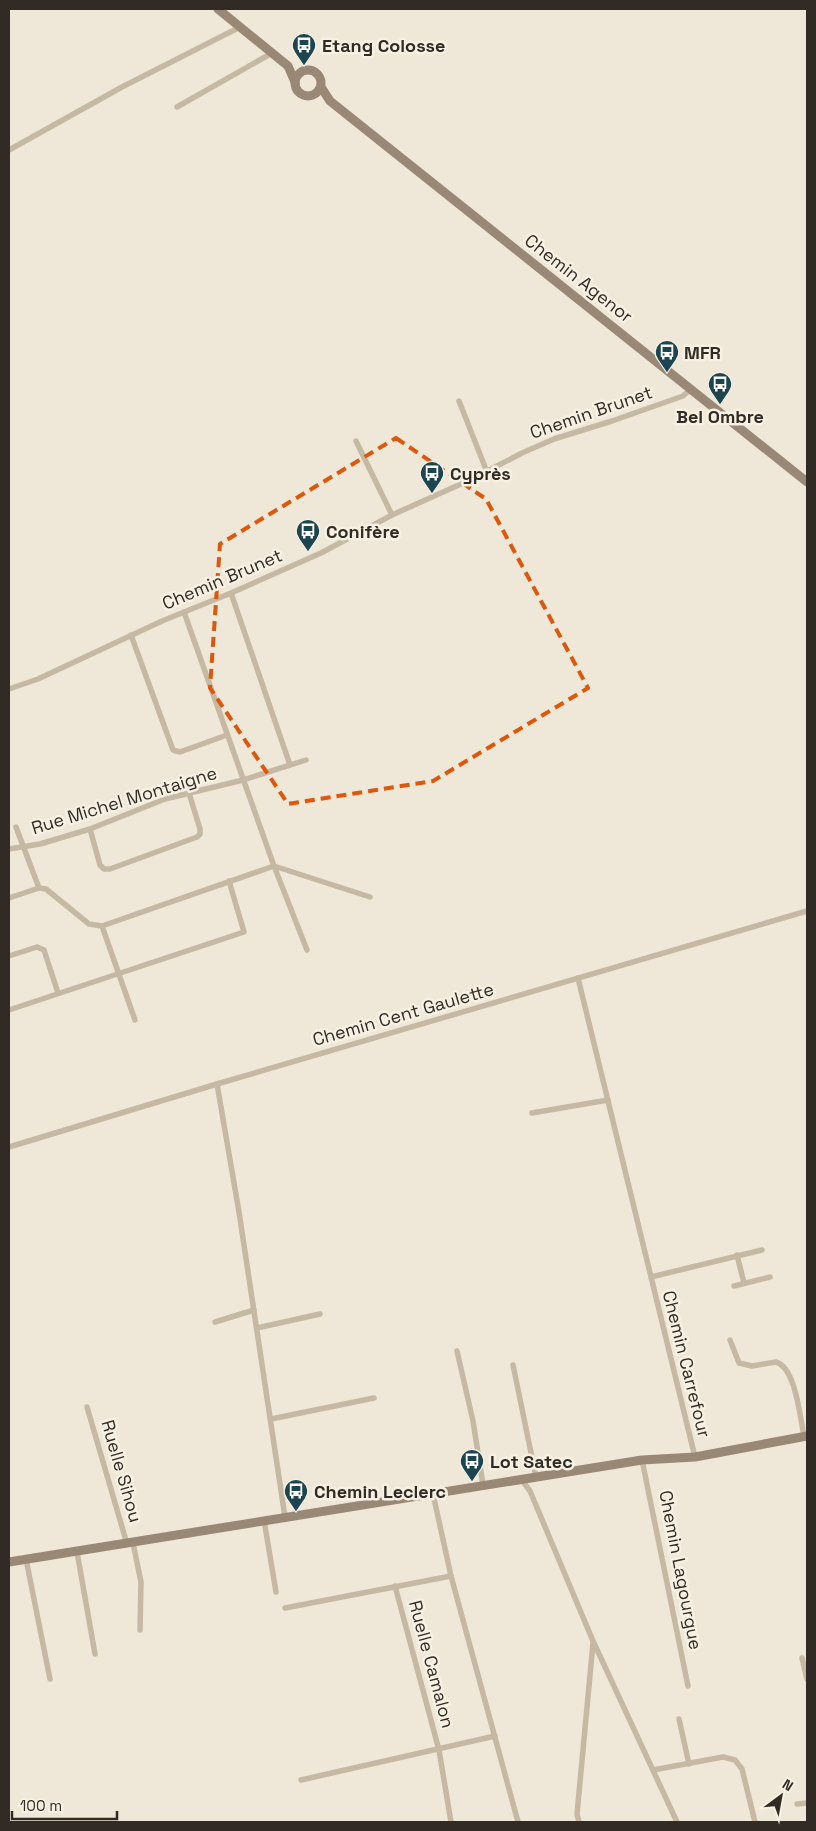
<svg xmlns="http://www.w3.org/2000/svg" width="816" height="1831" viewBox="0 0 816 1831" font-family="'Space Grotesk',sans-serif">
<rect width="100%" height="100%" fill="#efe7d7"/>
<g fill="none" stroke-linecap="round" stroke-linejoin="round">
<g stroke="#c6b9a4" stroke-width="5.5">
<path d="M 177,107 L 272,53"/>
<path d="M 9,150 L 122,87 L 240,27"/>
<path d="M 459,401 L 487,472"/>
<path d="M 356,441 L 392,515"/>
<path d="M 231,593 L 290,765"/>
<path d="M 184,612 L 274,866 L 307,950"/>
<path d="M 131,635 L 173,750 L 180,752 L 227,735"/>
<path d="M 9,689 L 38,679 L 162,621 L 231,593 L 321,553 L 392,515 L 472,479 L 522,453 L 554,439 L 612,421 L 683,396 L 692,388"/>
<path d="M 16,827 L 39,888"/>
<path d="M 90,829 L 100,865 L 104,869 L 110,869 L 197,837 L 200,834 L 200,829 L 189,793"/>
<path d="M 9,849 L 40,844 L 90,829 L 165,799 L 243,780 L 306,760"/>
<path d="M 9,898 L 39,888 L 46,889 L 89,924 L 102,926 L 274,866 L 370,897"/>
<path d="M 102,926 L 135,1020"/>
<path d="M 9,956 L 37,947 L 44,950 L 58,993"/>
<path d="M 578,978 L 695,1457"/>
<path d="M 9,1010 L 244,932 L 229,881"/>
<path d="M 217,1084 L 239,1212 L 285,1517"/>
<path d="M 532,1113 L 608,1100"/>
<path d="M 9,1147 L 217,1084 L 807,911"/>
<path d="M 737,1255 L 744,1283"/>
<path d="M 651,1277 L 762,1250"/>
<path d="M 734,1286 L 770,1277"/>
<path d="M 215,1322 L 254,1310"/>
<path d="M 257,1328 L 320,1314"/>
<path d="M 730,1340 L 739,1363 L 752,1366 L 776,1362 C 796,1368 800,1418 804,1436"/>
<path d="M 457,1351 L 473,1421 L 483,1485"/>
<path d="M 513,1365 L 536,1477"/>
<path d="M 87,1407 L 127,1544"/>
<path d="M 271,1419 L 374,1398"/>
<path d="M 642,1460 L 688,1686"/>
<path d="M 521,1479 L 530,1491 L 593,1641 L 677,1822"/>
<path d="M 433,1494 L 451,1576 L 518,1822"/>
<path d="M 264,1520 L 276,1592"/>
<path d="M 133,1543 L 141,1582 L 140,1630"/>
<path d="M 77,1552 L 95,1654"/>
<path d="M 26,1559 L 50,1679"/>
<path d="M 395,1586 L 439,1750 L 451,1822"/>
<path d="M 285,1608 L 451,1576"/>
<path d="M 802,1658 L 807,1679"/>
<path d="M 679,1719 L 689,1764"/>
<path d="M 653,1770 L 723,1757 L 735,1760 L 742,1769 L 755,1822"/>
<path d="M 301,1780 L 495,1736"/>
<path d="M 797,1804 L 807,1803"/>
<path d="M 579,1822 L 577,1814 L 593,1643"/>
</g>
<g stroke="#998876" stroke-width="9">
<path d="M 218,9 L 288,66 L 295,82"/>
<circle cx="308" cy="83" r="13"/>
<path d="M 321,87 L 330,101 L 807,482"/>
<path d="M 9,1562 L 642,1460 L 695,1457 L 807,1436"/>
</g>
</g>
<path fill="none" stroke="#df570d" stroke-width="4" stroke-dasharray="10 6" stroke-linejoin="round" d="M 396,438 L 486,499 L 588,688 L 433,781 L 288,804 L 210,688 L 220,544 Z"/>
<defs>
<g id="bus-pin" transform="scale(1.25)"><path d="M0 17L-7.5 6A9.5 9.5 0 1 1 7.5 6Z" fill="#1d4551" stroke="#f7f1e3"/><path d="M-5-6H5V4H4V6H2V4H-2V6H-4V4H-5ZM-3.5-4V0h7V-4ZM-3.5 1.2v1.5H-2V1.2ZM2 1.2v1.5H3.5V1.2Z" fill="#fff"/></g>
</defs>
<g fill-rule="evenodd">
<use href="#bus-pin" x="304" y="45"/>
<use href="#bus-pin" x="667" y="352"/>
<use href="#bus-pin" x="720" y="384"/>
<use href="#bus-pin" x="432" y="473"/>
<use href="#bus-pin" x="308" y="531"/>
<use href="#bus-pin" x="472" y="1461"/>
<use href="#bus-pin" x="296" y="1491"/>
</g>
<g text-anchor="middle" dominant-baseline="central" stroke-width="5" stroke-linejoin="round" paint-order="stroke">
<g font-size="18" font-weight="bold" fill="#322b25" stroke="#f7f1e3" text-anchor="start">
<text x="322" y="45">Etang Colosse</text>
<text x="684" y="352">MFR</text>
<text x="720" y="416" text-anchor="middle">Bel Ombre</text>
<text x="450" y="473">Cyprès</text>
<text x="326" y="531">Conifère</text>
<text x="490" y="1461">Lot Satec</text>
<text x="314" y="1491">Chemin Leclerc</text>
</g>
<g font-size="18" fill="#322b25" stroke="#f7f1e3">
<text transform="translate(579 278) rotate(38)">Chemin Agenor</text>
<text transform="translate(591 412) rotate(-19)">Chemin Brunet</text>
<text transform="translate(222 579) rotate(-23)">Chemin Brunet</text>
<text transform="translate(124 800) rotate(-17)">Rue Michel Montaigne</text>
<text transform="translate(403 1014) rotate(-16)">Chemin Cent Gaulette</text>
<text transform="translate(687 1364) rotate(76)">Chemin Carrefour</text>
<text transform="translate(122 1471) rotate(74)">Ruelle Sihou</text>
<text transform="translate(681 1570) rotate(79)">Chemin Lagourgue</text>
<text transform="translate(432 1664) rotate(75)">Ruelle Camalon</text>
</g>
</g>
<rect width="816" height="1831" fill="none" stroke="#322b25" stroke-width="20"/>
<g transform="translate(781 1796) rotate(32)" stroke="#f7f1e3" stroke-width="4" paint-order="stroke">
<path d="M0-4L9 19L0 12L-9 19Z" fill="#322b25"/>
<text y="-8" font-size="14" font-weight="bold" text-anchor="middle" fill="#322b25">N</text>
</g>
<path d="M12 1811v8h105v-8" fill="none" stroke="#322b25" stroke-width="2.5"/>
<text x="20" y="1811" font-size="15" fill="#322b25" stroke="#f7f1e3" stroke-width="4" paint-order="stroke">100 m</text>
</svg>
